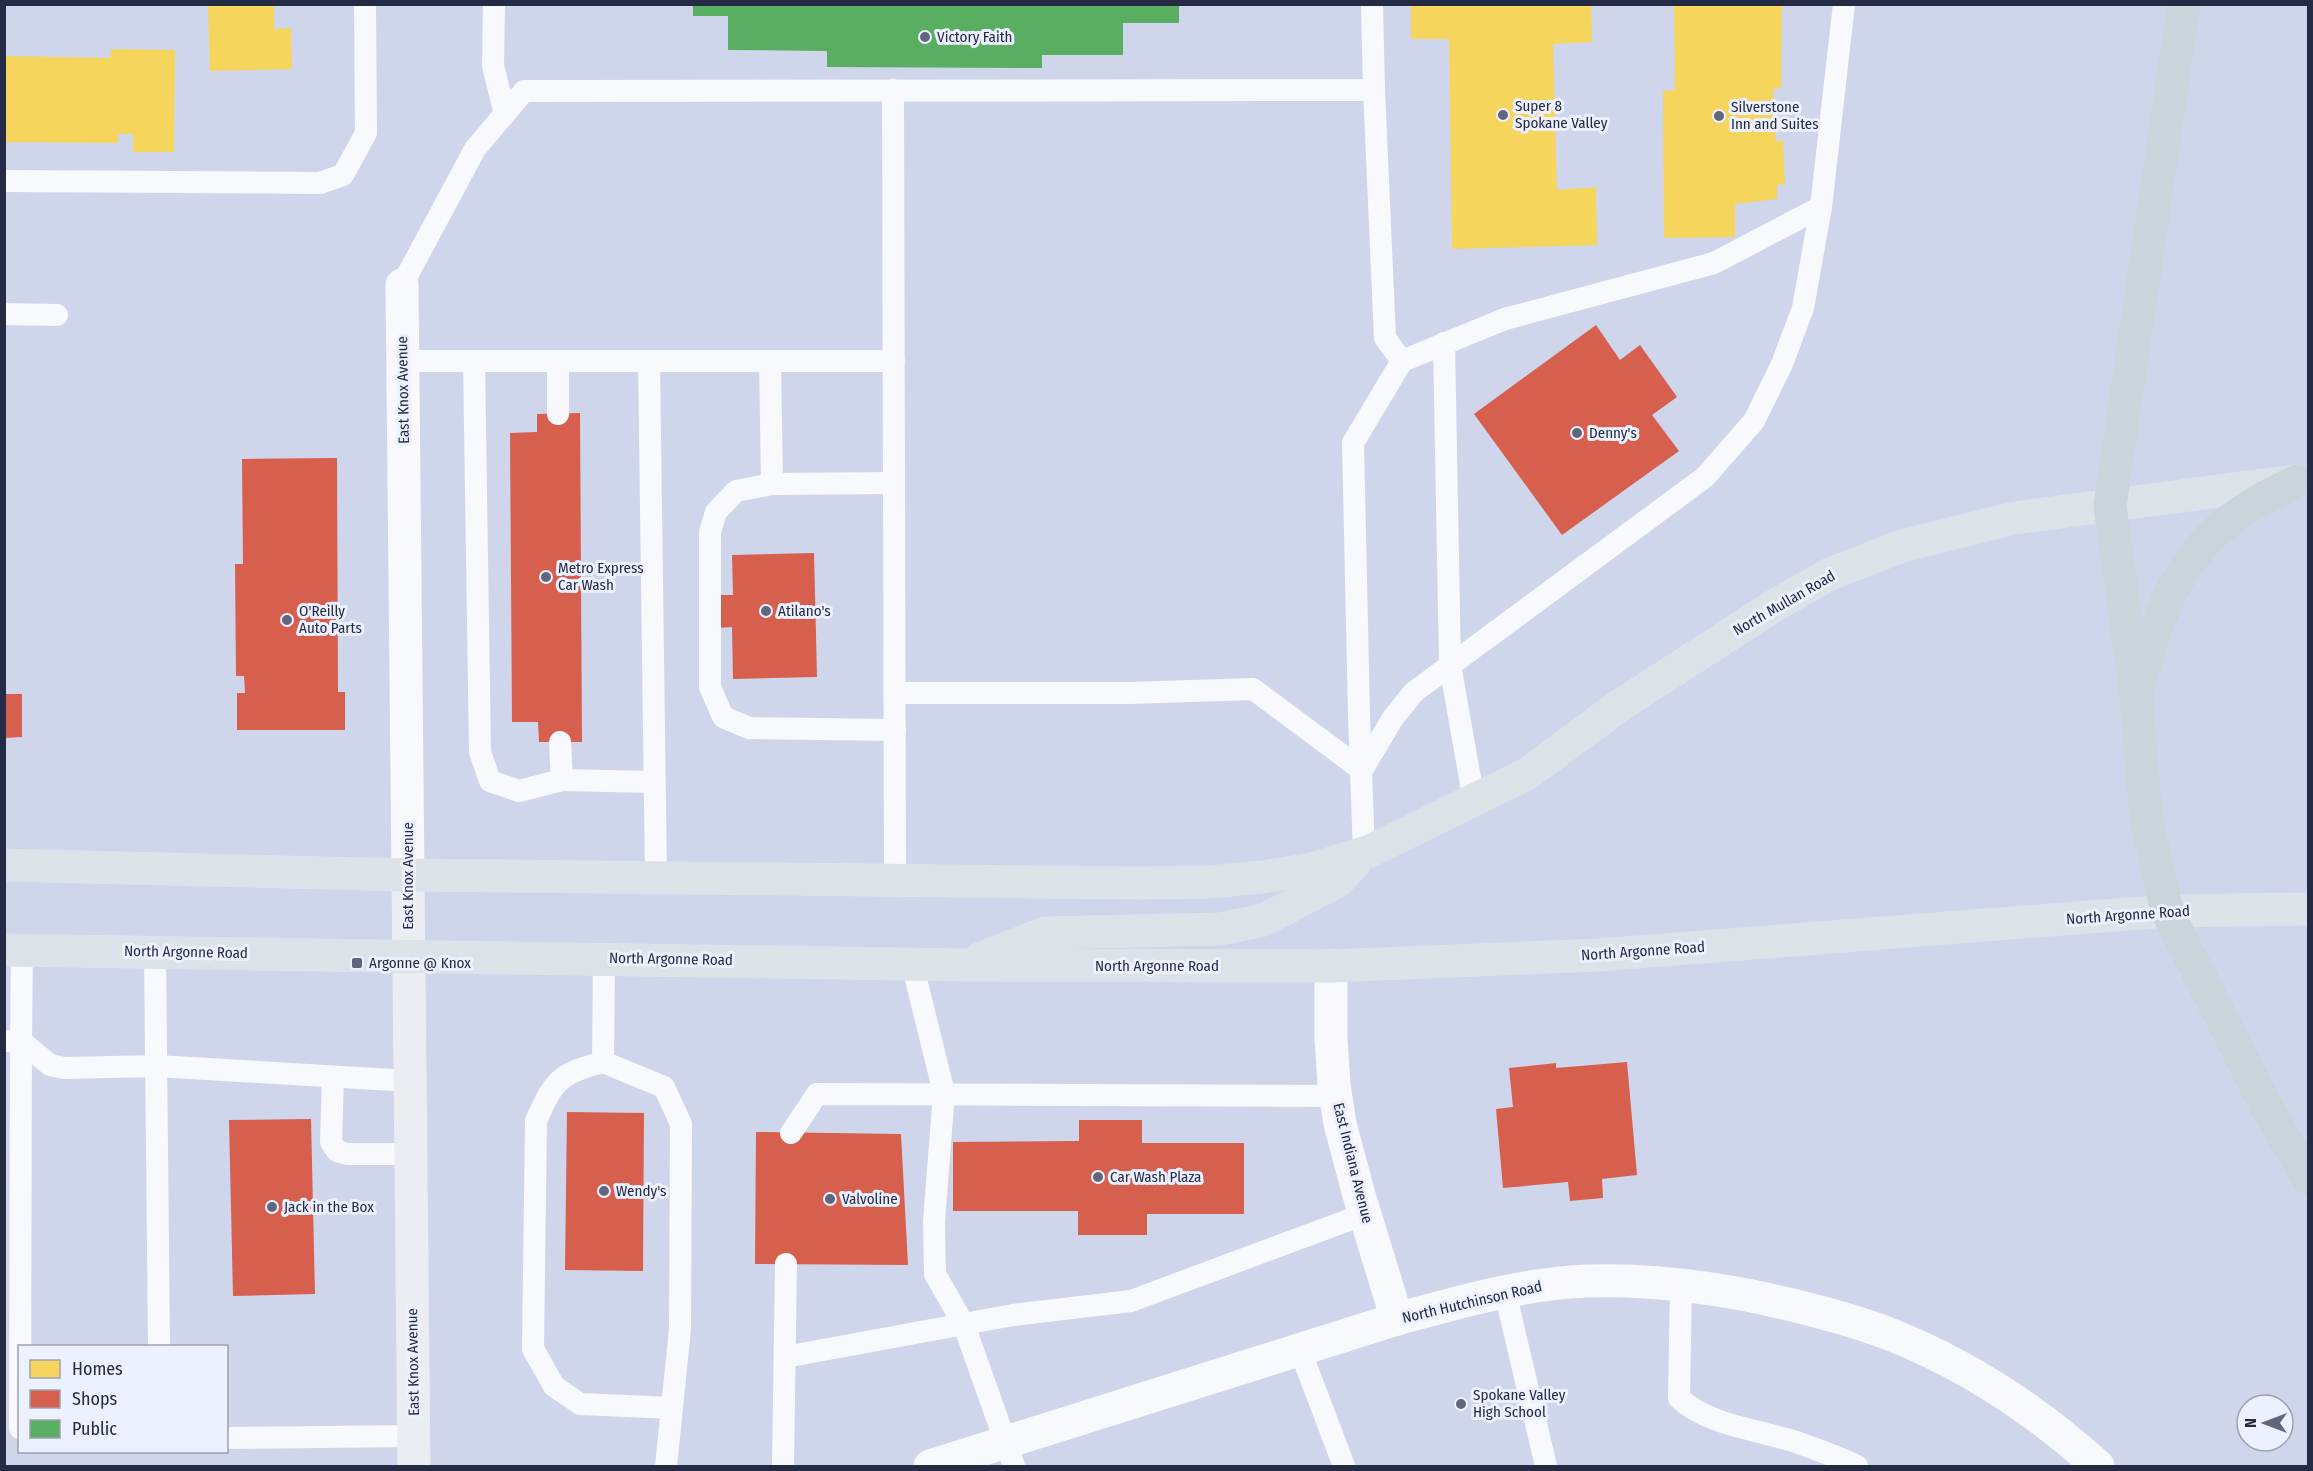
<svg xmlns="http://www.w3.org/2000/svg" width="2313" height="1471" viewBox="0 0 2313 1471" font-family="'Fira Sans Condensed',sans-serif">
<rect width="100%" height="100%" fill="#cfd5eb"/>
<g fill="#f6d55c">
<path d="M 208,4 L 274,4 L 274,29 L 291,28 L 292,69 L 210,71 Z"/>
<path d="M 1411,4 L 1591,4 L 1592,42 L 1553,44 L 1557,190 L 1596,187 L 1597,245 L 1452,249 L 1449,39 L 1411,39 Z"/>
<path d="M 1674,4 L 1782,4 L 1781,88 L 1773,89 L 1776,142 L 1783,140 L 1785,184 L 1777,185 L 1777,199 L 1735,204 L 1735,237 L 1664,238 L 1663,91 L 1675,90 Z"/>
<path d="M 111,49 L 175,50 L 174,152 L 133,152 L 133,134 L 118,134 L 118,143 L 4,142 L 4,56 L 110,58 Z"/>
</g>
<g fill="#d6604d">
<path d="M 1596,325 L 1620,360 L 1640,345 L 1677,397 L 1652,415 L 1679,451 L 1562,535 L 1474,414 Z"/>
<path d="M 580,413 L 582,742 L 539,742 L 538,722 L 512,722 L 510,433 L 537,432 L 537,414 Z"/>
<path d="M 337,458 L 338,692 L 345,692 L 345,730 L 237,730 L 237,693 L 245,693 L 244,676 L 236,676 L 235,564 L 243,564 L 242,459 Z"/>
<path d="M 814,553 L 817,677 L 733,679 L 732,627 L 718,628 L 717,595 L 733,595 L 732,555 Z"/>
<path d="M 4,694 L 22,694 L 22,737 L 4,738 Z"/>
<path d="M 1627,1062 L 1637,1175 L 1602,1179 L 1603,1198 L 1570,1201 L 1568,1182 L 1503,1188 L 1496,1109 L 1513,1107 L 1509,1068 L 1556,1063 L 1556,1068 Z"/>
<path d="M 567,1112 L 644,1113 L 643,1271 L 565,1270 Z"/>
<path d="M 311,1119 L 315,1294 L 233,1296 L 229,1120 Z"/>
<path d="M 1079,1120 L 1142,1120 L 1142,1143 L 1244,1143 L 1244,1214 L 1147,1214 L 1147,1235 L 1078,1235 L 1078,1211 L 953,1211 L 953,1142 L 1079,1141 Z"/>
<path d="M 756,1132 L 901,1134 L 908,1265 L 755,1264 Z"/>
</g>
<path fill="#5aae61" d="M 693,4 L 1179,4 L 1179,23 L 1123,23 L 1123,55 L 1042,55 L 1042,68 L 827,67 L 827,51 L 728,50 L 728,16 L 693,16 Z"/>
<g fill="none" stroke-linecap="round" stroke-linejoin="round">
<g stroke="#f8f9fc" stroke-width="22">
<path d="M 494,4 L 493,66 L 505,114"/>
<path d="M 1372,4 L 1374,90 L 1385,338 L 1402,361"/>
<path d="M 893,90 L 895,880"/>
<path d="M 4,181 L 320,183 L 343,175 L 366,133 L 365,4"/>
<path d="M 402,285 L 475,149 L 524,91 L 1374,90"/>
<path d="M 4,314 L 57,315"/>
<path d="M 1444,343 L 1450,665 L 1474,801"/>
<path d="M 403,361 L 894,361"/>
<path d="M 474,361 L 480,752 L 490,781 L 519,791 L 562,780"/>
<path d="M 558,361 L 558,414"/>
<path d="M 649,361 L 656,877"/>
<path d="M 770,361 L 772,484"/>
<path d="M 894,483 L 772,484 L 736,491 L 716,512 L 710,532 L 710,687 L 723,717 L 749,728 L 895,730"/>
<path d="M 895,693 L 1129,693 L 1253,689 L 1362,770 L 1393,718 L 1414,692 L 1705,477 L 1754,421 L 1782,364 L 1803,308 L 1821,207 L 1844,4"/>
<path d="M 560,742 L 562,780 L 654,782"/>
<path d="M 1364,853 L 1359,715 L 1353,443 L 1402,361 L 1505,319 L 1714,263 L 1821,207"/>
<path d="M 155,952 L 159,1346"/>
<path d="M 912,963 L 944,1093 L 934,1221 L 935,1274 L 964,1325 L 1014,1466"/>
<path d="M 4,1041 L 21,1041 L 22,950"/>
<path d="M 21,1041 L 50,1065 L 65,1068 L 157,1066 L 410,1081"/>
<path d="M 603,1062 L 664,1087 L 681,1124 L 680,1329 L 672,1408 L 580,1404 L 554,1386 L 533,1349 L 536,1121 C 554,1080 559,1074 603,1062 Z"/>
<path d="M 603,1062 L 604,958"/>
<path d="M 333,1077 L 331,1142 L 337,1151 L 347,1154 L 411,1154"/>
<path d="M 791,1133 L 817,1094 L 1335,1096"/>
<path d="M 1681,1284 L 1679,1398 C 1707,1425 1759,1430 1796,1442 C 1816,1449 1838,1457 1857,1466"/>
<path d="M 1505,1292 L 1546,1466"/>
<path d="M 1300,1350 L 1344,1466"/>
<path d="M 785,1357 L 1013,1315 L 1131,1301 L 1365,1214"/>
<path d="M 20,1428 L 21,1041"/>
<path d="M 226,1438 L 413,1436"/>
<path d="M 666,1466 L 672,1408"/>
<path d="M 783,1466 L 786,1264"/>
</g>
<g stroke="#f8f9fc" stroke-width="33">
<path d="M 402,285 L 408,875"/>
<path d="M 1331,966 L 1331,1039 L 1334,1085 L 1340,1124 L 1359,1195 L 1397,1319"/>
<path d="M 930,1466 L 1397,1319 C 1459,1302 1524,1283 1589,1281 C 1642,1279 1694,1285 1747,1295 C 1795,1305 1846,1317 1892,1335 C 1967,1365 2038,1412 2098,1466"/>
</g>
<path stroke="#eaeef2" stroke-width="33" d="M 408,875 L 414,1466"/>
<g stroke="#dbe3e8" stroke-width="33">
<path d="M 4,865 L 408,875 L 1139,883 L 1209,882 L 1263,877 L 1312,869 L 1370,851 L 1527,774 L 1619,706 L 1772,607 L 1830,574 L 1902,546 L 2014,518 L 2295,481"/>
<path d="M 4,950 L 962,965 L 1331,966 L 1598,955 L 2167,911 L 2308,909"/>
<path d="M 981,958 L 1045,933 L 1220,929 L 1264,920 L 1338,881 L 1354,864"/>
</g>
<g stroke="#c9d5db" stroke-width="33">
<path d="M 2184,4 L 2110,506 L 2136,694 L 2146,818 L 2167,911 L 2268,1110 L 2308,1178"/>
<path d="M 2139,684 C 2158,617 2177,556 2237,515 C 2255,501 2277,492 2297,481"/>
</g>
</g>
<g fill="#60667e" stroke="#edf0fe" stroke-width="2">
<circle cx="925" cy="37" r="6"/>
<circle cx="1503" cy="115" r="6"/>
<circle cx="1719" cy="116" r="6"/>
<circle cx="1577" cy="433" r="6"/>
<circle cx="546" cy="577" r="6"/>
<circle cx="766" cy="611" r="6"/>
<circle cx="287" cy="620" r="6"/>
<rect x="351" y="957" width="12" height="12" rx="3"/>
<circle cx="1098" cy="1177" r="6"/>
<circle cx="604" cy="1191" r="6"/>
<circle cx="830" cy="1199" r="6"/>
<circle cx="272" cy="1207" r="6"/>
<circle cx="1461" cy="1404" r="6"/>
</g>
<g text-anchor="middle" dominant-baseline="central" stroke-width="6" stroke-linejoin="round" paint-order="stroke">
<g font-size="15" fill="#252b44" stroke="#edf0fe" text-anchor="start">
<text x="937" y="37">Victory Faith</text>
<text x="1515" y="106">Super 8<tspan x="1515" dy="17">Spokane Valley</tspan></text>
<text x="1731" y="107">Silverstone<tspan x="1731" dy="17">Inn and Suites</tspan></text>
<text x="1589" y="433">Denny's</text>
<text x="558" y="568">Metro Express<tspan x="558" dy="17">Car Wash</tspan></text>
<text x="299" y="611">O'Reilly<tspan x="299" dy="17">Auto Parts</tspan></text>
<text x="778" y="611">Atilano's</text>
<text x="369" y="963">Argonne @ Knox</text>
<text x="1110" y="1177">Car Wash Plaza</text>
<text x="616" y="1191">Wendy's</text>
<text x="842" y="1199">Valvoline</text>
<text x="284" y="1207">Jack in the Box</text>
<text x="1473" y="1395">Spokane Valley<tspan x="1473" dy="17">High School</tspan></text>
</g>
<g font-size="15" fill="#252b44" stroke="#edf0fe">
<text transform="translate(403 390) rotate(-91)">East Knox Avenue</text>
<text transform="translate(1784 603) rotate(-30)">North Mullan Road</text>
<text transform="translate(408 876) rotate(-90)">East Knox Avenue</text>
<text transform="translate(2128 915) rotate(-4)">North Argonne Road</text>
<text transform="translate(1643 951) rotate(-4)">North Argonne Road</text>
<text transform="translate(186 952) rotate(1)">North Argonne Road</text>
<text transform="translate(671 959) rotate(1)">North Argonne Road</text>
<text x="1157" y="966">North Argonne Road</text>
<text transform="translate(1353 1163) rotate(76)">East Indiana Avenue</text>
<text transform="translate(1472 1302) rotate(-13)">North Hutchinson Road</text>
<text transform="translate(413 1362) rotate(-91)">East Knox Avenue</text>
</g>
</g>
<rect width="2313" height="1471" fill="none" stroke="#252b44" stroke-width="12"/>
<rect x="18" y="1345" width="210" height="108" fill="#edf0fe" stroke="#9da1b4" stroke-width="1.5"/>
<rect x="30" y="1360" width="30" height="18" fill="#f6d55c" stroke="#9da1b4" stroke-width="1.5"/>
<text x="72" y="1375" font-size="18" fill="#252b44">Homes</text>
<rect x="30" y="1390" width="30" height="18" fill="#d6604d" stroke="#9da1b4" stroke-width="1.5"/>
<text x="72" y="1405" font-size="18" fill="#252b44">Shops</text>
<rect x="30" y="1420" width="30" height="18" fill="#5aae61" stroke="#9da1b4" stroke-width="1.5"/>
<text x="72" y="1435" font-size="18" fill="#252b44">Public</text>
<g transform="translate(2265 1423) rotate(270)"><circle r="28" fill="#edf0fe" stroke="#9da1b4" stroke-width="1.5"/>
<path d="M0-4.5L10 22L0 15L-10 22Z" fill="#60667e"/>
<text y="-9" font-size="16" font-weight="bold" text-anchor="middle" fill="#252b44">N</text>
</g>
</svg>
